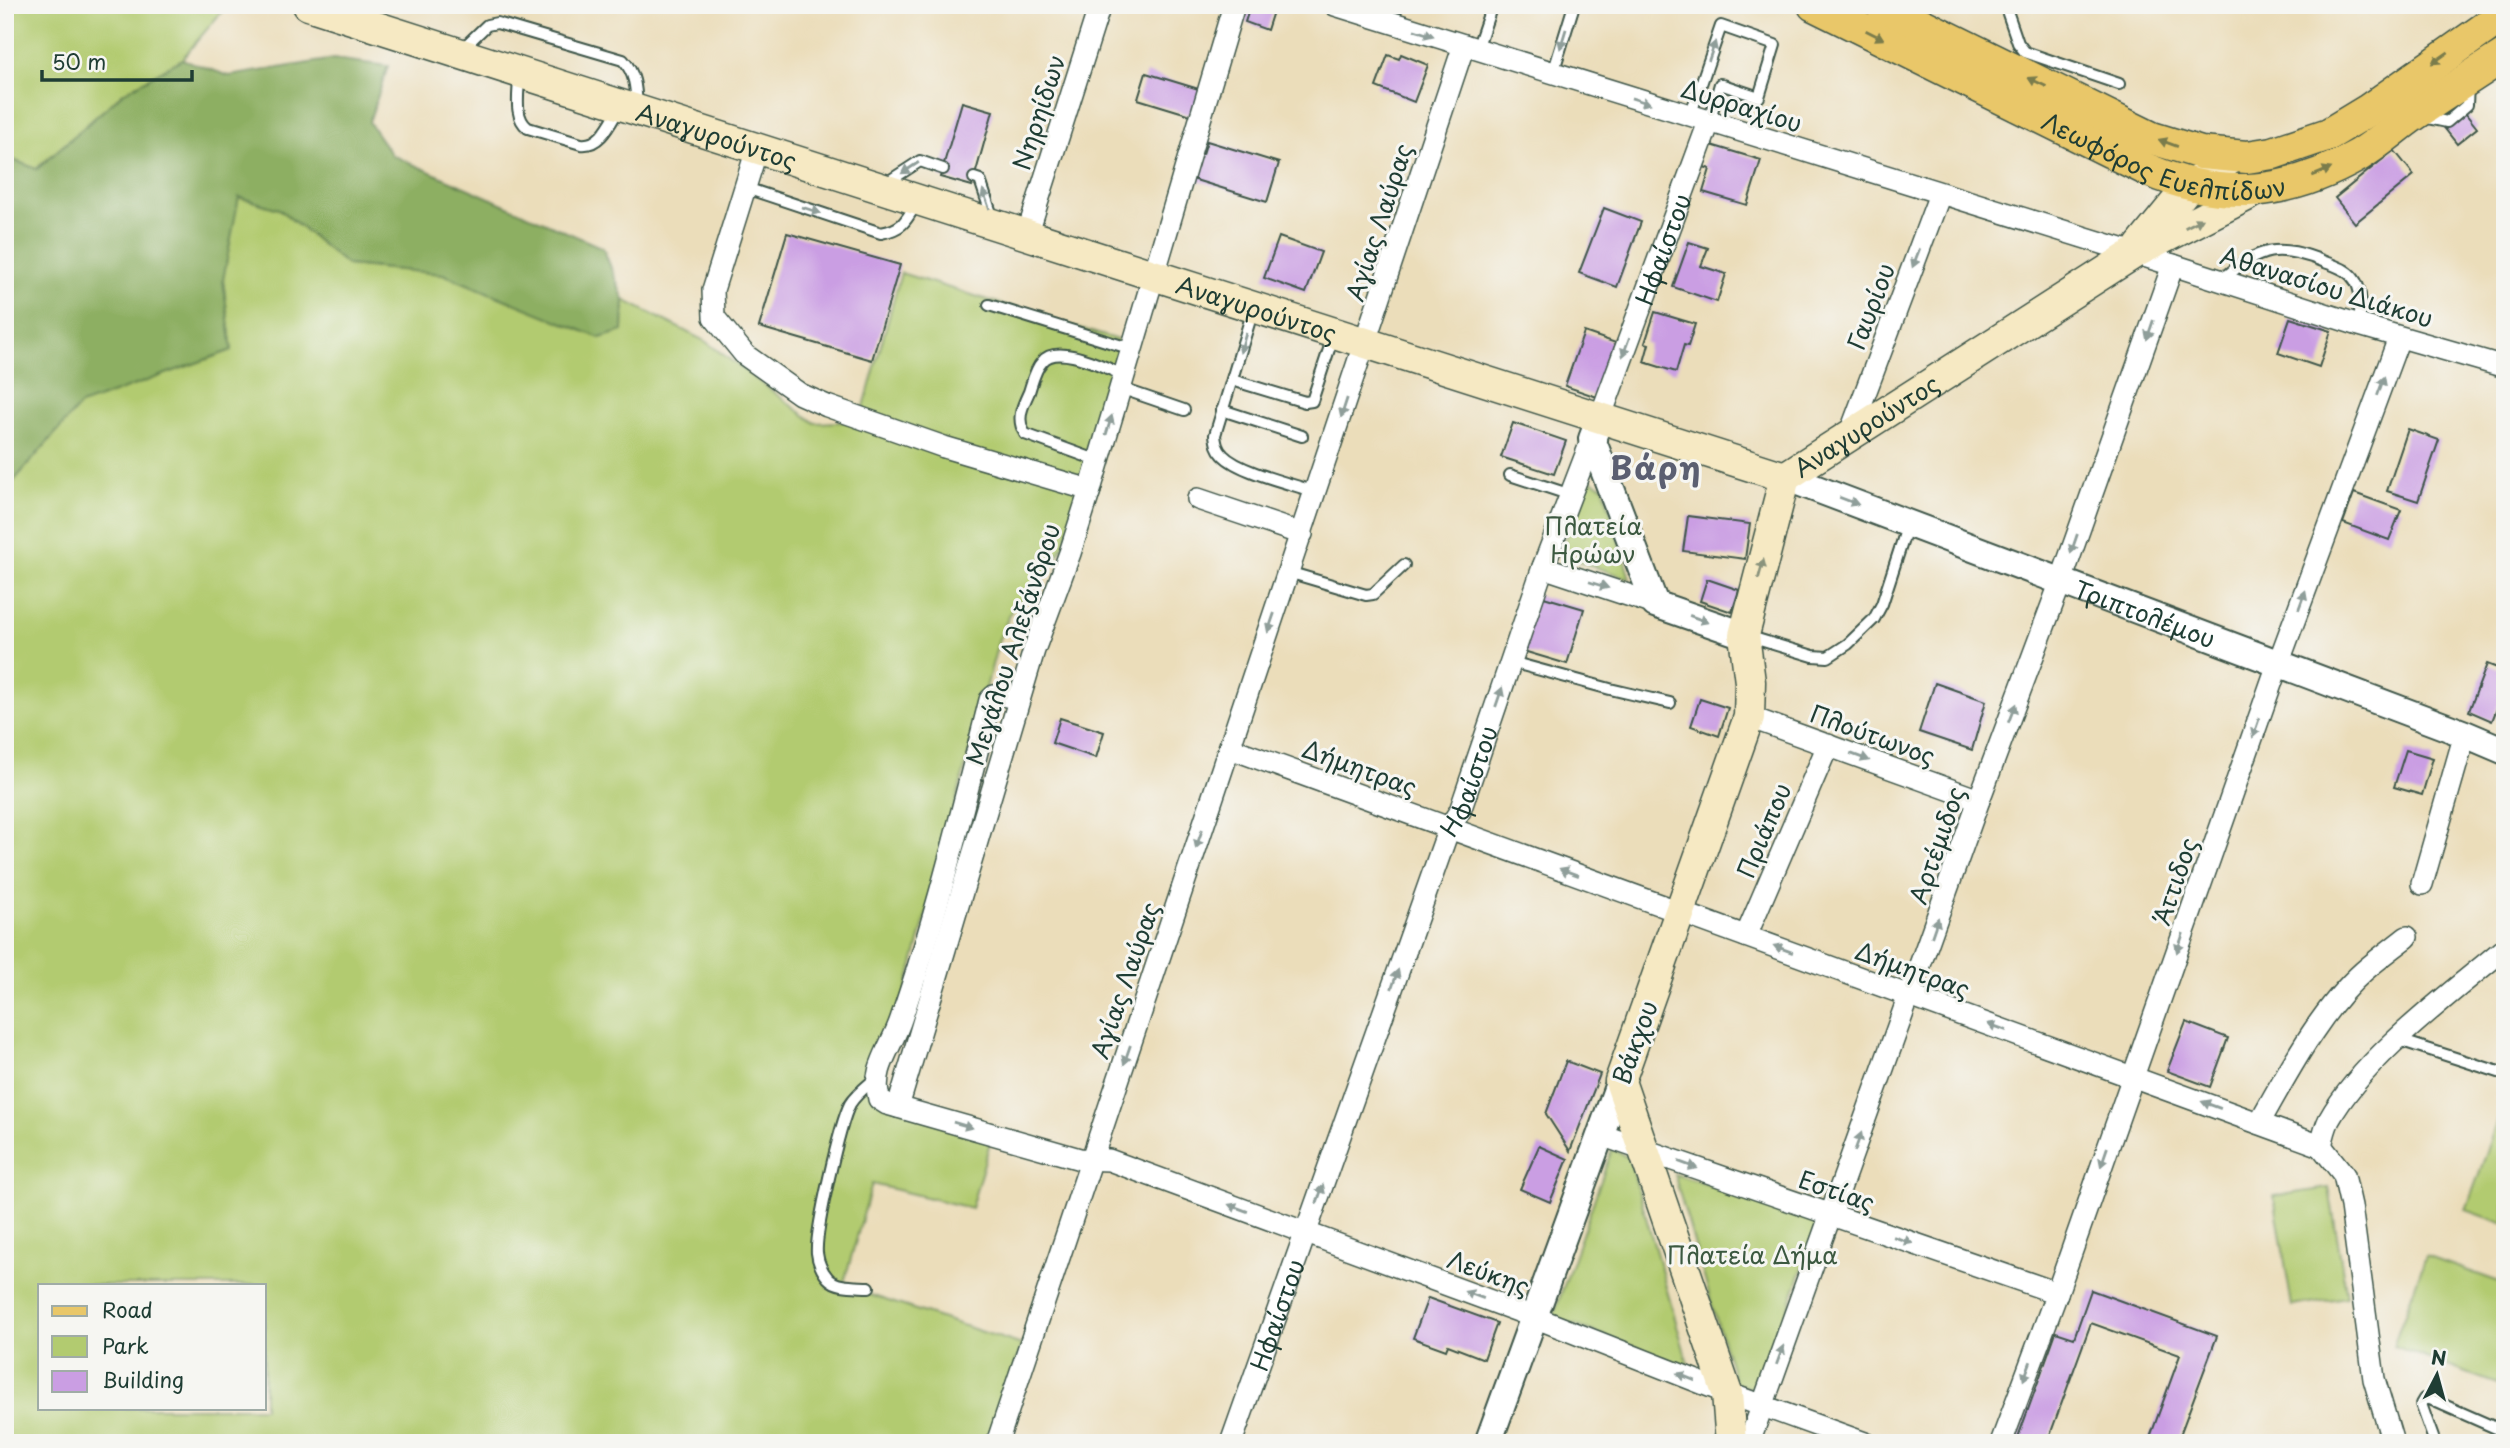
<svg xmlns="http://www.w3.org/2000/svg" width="2510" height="1448" viewBox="0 0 2510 1448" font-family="'Playpen Sans',sans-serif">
<rect width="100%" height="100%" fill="#f6f6f2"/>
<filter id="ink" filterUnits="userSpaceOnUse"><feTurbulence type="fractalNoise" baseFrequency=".0143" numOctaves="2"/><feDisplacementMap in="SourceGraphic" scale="14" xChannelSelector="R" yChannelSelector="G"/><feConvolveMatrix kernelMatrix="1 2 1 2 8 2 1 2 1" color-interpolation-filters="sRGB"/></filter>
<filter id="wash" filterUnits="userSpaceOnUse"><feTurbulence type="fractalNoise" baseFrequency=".00686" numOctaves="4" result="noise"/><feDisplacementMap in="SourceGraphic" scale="28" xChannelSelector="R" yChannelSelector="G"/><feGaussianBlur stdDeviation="1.57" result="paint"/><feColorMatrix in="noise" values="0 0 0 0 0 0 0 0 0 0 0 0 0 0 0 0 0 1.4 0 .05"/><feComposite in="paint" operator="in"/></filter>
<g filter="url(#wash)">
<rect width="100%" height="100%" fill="#ebddba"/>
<g fill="#b2cb70" stroke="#688452" stroke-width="2" fill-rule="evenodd">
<path d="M 5,5 L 206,5 L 223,10 L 182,59 L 123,93 L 36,169 L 5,157 Z"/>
<path d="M 238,197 L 279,209 L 347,265 L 443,274 L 600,338 L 623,331 L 624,300 L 705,341 L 815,423 L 860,421 L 901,273 L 1124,342 L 1065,543 L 1043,579 L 1013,607 L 999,639 L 905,995 L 868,1084 L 991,1139 L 971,1208 L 872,1184 L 843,1286 L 1022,1345 L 989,1443 L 5,1443 L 5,491 L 80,405 L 232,350 L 223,280 ZM 40,1285 L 264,1285 L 264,1408 L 40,1408 Z"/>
<path d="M 1587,479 L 1603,486 L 1630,579 L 1560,555 Z"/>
<path d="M 2504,1104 L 2505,1104 L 2505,1224 L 2466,1210 Z"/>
<path d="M 1612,1149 L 1629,1158 L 1689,1367 L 1553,1317 Z"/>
<path d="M 1674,1174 L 1820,1220 L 1758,1391 L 1735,1383 Z"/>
<path d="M 2329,1188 L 2347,1297 L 2292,1306 L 2274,1196 Z"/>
<path d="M 2426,1256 L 2505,1284 L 2505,1387 L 2393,1346 Z"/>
</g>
<path fill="#8daf62" stroke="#56764b" stroke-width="2" d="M 182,59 L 229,76 L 334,59 L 388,66 L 369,122 L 392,155 L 603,248 L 624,300 L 623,331 L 600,338 L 443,274 L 347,265 L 279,209 L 239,197 L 223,280 L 232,350 L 80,405 L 5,491 L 5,157 L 37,169 L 123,93 Z"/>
<g id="blocks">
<g fill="#ca9ee3">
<path d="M 1253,5 L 1275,5 L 1267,30 L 1245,22 L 1250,7 L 1252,8 Z"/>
<path d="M 1373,5 L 1404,5 L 1401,14 Z"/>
<path d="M 1401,54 L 1428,65 L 1414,102 L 1376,87 L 1388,55 L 1399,59 Z"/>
<path d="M 1146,73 L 1205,91 L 1197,117 L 1138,99 Z"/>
<path d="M 962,102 L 993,111 L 972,186 L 940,177 Z"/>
<path d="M 2458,104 L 2477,128 L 2457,144 L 2438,120 Z"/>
<path d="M 1207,141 L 1279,163 L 1267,202 L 1189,178 L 1197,152 L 1203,154 Z"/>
<path d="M 1711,145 L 1761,160 L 1747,205 L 1703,192 L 1710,169 L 1704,167 Z"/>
<path d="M 2394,150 L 2414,175 L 2355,223 L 2335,198 Z"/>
<path d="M 1604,208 L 1641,222 L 1617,287 L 1579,273 Z"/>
<path d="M 787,233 L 900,265 L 872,360 L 759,327 Z"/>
<path d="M 1279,237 L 1321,252 L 1306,293 L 1264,278 Z"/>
<path d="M 1689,242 L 1708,248 L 1701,266 L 1726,274 L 1717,302 L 1673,287 Z"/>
<path d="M 1655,312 L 1695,324 L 1688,346 L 1684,345 L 1676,372 L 1644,362 L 1649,344 L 1645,343 Z"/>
<path d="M 2290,318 L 2331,331 L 2319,367 L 2278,353 Z"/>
<path d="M 1584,332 L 1616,343 L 1597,397 L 1565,386 Z"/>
<path d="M 1513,423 L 1566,441 L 1554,474 L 1501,457 Z"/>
<path d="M 2408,429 L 2439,440 L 2418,501 L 2387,491 Z"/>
<path d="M 2354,493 L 2401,510 L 2389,540 L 2343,523 Z"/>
<path d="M 1688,516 L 1750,524 L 1745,559 L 1683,551 Z"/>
<path d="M 1707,579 L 1739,590 L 1732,612 L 1700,601 Z"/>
<path d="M 1537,595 L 1584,609 L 1567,664 L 1520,650 Z"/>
<path d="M 2487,664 L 2505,671 L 2505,689 L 2492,721 L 2469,711 Z"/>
<path d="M 1935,683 L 1986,701 L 1972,750 L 1919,732 Z"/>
<path d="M 1700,699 L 1728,708 L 1719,736 L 1691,726 Z"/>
<path d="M 1060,718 L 1104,732 L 1096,758 L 1052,743 Z"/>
<path d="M 2406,750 L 2433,758 L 2422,795 L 2394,787 Z"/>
<path d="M 2186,1022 L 2228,1038 L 2210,1087 L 2167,1071 Z"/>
<path d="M 1566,1061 L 1600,1074 L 1570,1151 L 1546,1114 Z"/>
<path d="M 1539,1146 L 1568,1159 L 1550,1202 L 1520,1189 Z"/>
<path d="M 2091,1290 L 2217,1336 L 2177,1443 L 2148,1443 L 2180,1355 L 2091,1323 L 2047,1443 L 2016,1443 L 2056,1332 L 2074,1338 Z"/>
<path d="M 1428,1298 L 1497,1323 L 1484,1359 L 1448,1345 L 1446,1350 L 1413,1338 Z"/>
</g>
</g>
</g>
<g filter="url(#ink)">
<use href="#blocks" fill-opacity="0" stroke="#3e5548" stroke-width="2"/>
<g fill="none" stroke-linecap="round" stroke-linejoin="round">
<g stroke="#3e5548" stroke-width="14">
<g id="service">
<path d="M 2005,5 L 2018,43 L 2025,52 L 2119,84"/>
<path d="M 462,49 L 487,25 L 497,23 L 623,60 C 636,74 636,90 637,108"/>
<path d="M 1477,49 L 1492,5"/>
<path d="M 1553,73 L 1574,5"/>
<path d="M 519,76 C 519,93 513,117 528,128 L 581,144 C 601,147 611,121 620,107"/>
<path d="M 1690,116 L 1721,26 L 1775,45 L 1759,97 L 1720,84 L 1709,122"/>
<path d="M 2423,117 L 2447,122 L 2467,105 L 2468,85"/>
<path d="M 974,178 L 980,180 L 993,219"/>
<path d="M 883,185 L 920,161 L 943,169"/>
<path d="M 746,188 L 881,233 C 903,229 906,221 917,202"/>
<path d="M 2222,280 C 2259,247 2279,243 2325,262 C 2338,267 2349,270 2356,282 C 2363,295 2360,312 2359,325"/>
<path d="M 989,305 L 1132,349"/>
<path d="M 1253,310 L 1215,435 C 1216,443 1217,449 1223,455 C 1239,472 1292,484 1316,492"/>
<path d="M 1232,380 L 1305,402 L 1312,401 L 1334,334"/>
<path d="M 1120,388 L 1184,410"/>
<path d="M 1222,410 L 1302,436"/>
<path d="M 1099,461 L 1025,434 C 1016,419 1022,407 1029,392 C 1032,383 1035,369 1042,362 C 1057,342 1105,368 1124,375"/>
<path d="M 1510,475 L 1571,495"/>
<path d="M 1288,572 L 1366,595 L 1373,594 L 1404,565"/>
<path d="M 1747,636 L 1813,656 L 1828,657 L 1848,644 L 1874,619 L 1882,604 L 1908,524"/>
<path d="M 1511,662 L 1610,689 L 1670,703"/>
<path d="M 2399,1040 L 2505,1074"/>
<path d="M 869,1287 C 856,1286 837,1288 828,1278 C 822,1271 818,1262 817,1253 C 815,1232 840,1123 850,1104 C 856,1094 868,1085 877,1077"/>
<path d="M 2435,1443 L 2421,1404 L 2424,1399 L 2430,1399 L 2505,1432"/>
</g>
</g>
<g stroke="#3e5548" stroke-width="24">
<g id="minor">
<path d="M 1335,5 L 2173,265 L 2359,325 L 2505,367"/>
<path d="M 757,149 L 713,290 L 714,317 L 745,355 L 800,394 L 827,406 L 944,447 L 1090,490"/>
<path d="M 1027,235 L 1100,5"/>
<path id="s1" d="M 1600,418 L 1709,122"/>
<path d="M 1849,436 L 1940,194"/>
<path d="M 1198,499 L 1302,534"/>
<path d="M 1543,567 L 1655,604"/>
<path d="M 1019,699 L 1003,695 L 994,696 L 990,700 C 963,807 937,915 901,1019 C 892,1047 871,1069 879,1099 L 887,1104 L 1080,1159 L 1109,1160 L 1534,1317 L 1727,1393 L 1865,1443"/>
<path d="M 1749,717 L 1979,800"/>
<path d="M 1230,748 L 2321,1146"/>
<path d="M 2422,884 L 2465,734"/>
<path d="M 1746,936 L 1828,745"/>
<path d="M 898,1107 L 1034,650 L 1070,553 L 1090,490 L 1234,5"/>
<path d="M 2259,1123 C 2288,1072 2320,1010 2364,971 C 2378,959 2393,948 2407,937"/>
<path d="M 1601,1135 L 2057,1293"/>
<path d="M 2321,1146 L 2344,1175 L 2351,1206 L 2374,1379 L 2393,1443"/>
<path d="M 2321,1146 C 2323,1137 2325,1128 2329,1120 C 2364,1057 2449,995 2505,948"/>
<path d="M 997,1443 L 1464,45"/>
<path id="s2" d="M 1231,1443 L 1449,828 L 1460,811 L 1543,567 L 1592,439"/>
<path d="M 1749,1443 L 1979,800 L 2061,581 L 2173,265"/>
<path d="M 2001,1443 L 2057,1293 L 2278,664 L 2399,338"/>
</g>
</g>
<g stroke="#3e5548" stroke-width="30">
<g id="tertiary">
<path d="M 1600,418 L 1592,439 L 1655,604 L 1744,635"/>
<path id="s3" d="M 1785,477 L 2465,734 L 2505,751"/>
<path d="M 1488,1443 L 1620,1081"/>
</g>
</g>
<g stroke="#3e5548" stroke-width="33">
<g id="secondary">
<path id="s4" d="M 308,5 L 1785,477"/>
<path d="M 2140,246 L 2189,186 L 2234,157"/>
<path id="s5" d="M 1785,477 L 2133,254 L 2256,191"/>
<path d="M 1731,1443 L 1727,1393 L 1620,1081 L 1749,717 L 1750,682 L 1744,635 L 1785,477"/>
</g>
</g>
<g stroke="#3e5548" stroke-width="35">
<g id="primary">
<path id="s6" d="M 1814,5 L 2148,170 C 2223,202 2289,195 2359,155 C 2379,143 2396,127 2415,114 C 2445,94 2475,74 2505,55"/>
<path d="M 1882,5 L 2152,138 L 2201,153 L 2247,157 L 2273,153 L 2329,134 L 2367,111 L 2505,14"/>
</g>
</g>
<use href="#service" stroke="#fff" stroke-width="10"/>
<use href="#minor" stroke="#fff" stroke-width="21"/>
<use href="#tertiary" stroke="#fff" stroke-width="26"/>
<use href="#secondary" stroke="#f6e9c3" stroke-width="30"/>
<use href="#primary" stroke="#e9c769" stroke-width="32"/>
</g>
<defs><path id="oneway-solid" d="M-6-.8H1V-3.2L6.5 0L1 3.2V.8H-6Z" transform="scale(1.75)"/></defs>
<g fill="#8f9e9a">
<use href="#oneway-solid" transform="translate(1424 33) rotate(17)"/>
<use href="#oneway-solid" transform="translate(1563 39) rotate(107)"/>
<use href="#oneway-solid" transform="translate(1712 51) rotate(-71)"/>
<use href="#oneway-solid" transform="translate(1641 101) rotate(17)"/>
<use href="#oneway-solid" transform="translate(910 168) rotate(147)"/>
<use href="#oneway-solid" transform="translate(986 199) rotate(-109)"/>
<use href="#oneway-solid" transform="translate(811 210) rotate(18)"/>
<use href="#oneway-solid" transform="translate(1916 258) rotate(111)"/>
<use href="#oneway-solid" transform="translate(2150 330) rotate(109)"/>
<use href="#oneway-solid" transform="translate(1243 343) rotate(107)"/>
<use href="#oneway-solid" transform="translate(1626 347) rotate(110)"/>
<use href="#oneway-solid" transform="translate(2381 386) rotate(-70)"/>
<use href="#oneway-solid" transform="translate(1344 408) rotate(108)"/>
<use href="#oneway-solid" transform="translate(1109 425) rotate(-73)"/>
<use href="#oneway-solid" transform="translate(1849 501) rotate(21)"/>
<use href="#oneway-solid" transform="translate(2074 544) rotate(109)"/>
<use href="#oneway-solid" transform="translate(1599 585) rotate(18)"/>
<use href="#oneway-solid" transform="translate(2302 600) rotate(-70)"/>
<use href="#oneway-solid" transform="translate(1699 619) rotate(20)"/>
<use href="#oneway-solid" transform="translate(1271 623) rotate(109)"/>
<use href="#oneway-solid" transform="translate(1499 697) rotate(-71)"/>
<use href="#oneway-solid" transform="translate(2012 713) rotate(-69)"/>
<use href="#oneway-solid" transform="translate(2256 728) rotate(109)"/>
<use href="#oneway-solid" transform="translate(1860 757) rotate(20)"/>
<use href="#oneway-solid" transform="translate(1199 839) rotate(109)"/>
<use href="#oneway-solid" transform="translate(1569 872) rotate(-160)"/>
<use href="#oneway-solid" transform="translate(1935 927) rotate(-71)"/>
<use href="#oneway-solid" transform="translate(2180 943) rotate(109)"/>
<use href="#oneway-solid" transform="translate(1783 949) rotate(-160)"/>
<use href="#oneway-solid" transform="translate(1395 979) rotate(-71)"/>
<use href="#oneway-solid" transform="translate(1997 1027) rotate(-160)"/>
<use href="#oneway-solid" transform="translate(1127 1055) rotate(109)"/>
<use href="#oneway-solid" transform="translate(2211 1105) rotate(-160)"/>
<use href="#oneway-solid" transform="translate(963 1125) rotate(16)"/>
<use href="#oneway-solid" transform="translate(1858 1142) rotate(-70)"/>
<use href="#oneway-solid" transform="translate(2104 1157) rotate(109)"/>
<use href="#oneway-solid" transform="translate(1688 1165) rotate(20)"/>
<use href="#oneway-solid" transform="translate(1320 1194) rotate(-71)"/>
<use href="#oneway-solid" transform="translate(1238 1208) rotate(-160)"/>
<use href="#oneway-solid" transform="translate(1903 1240) rotate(19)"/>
<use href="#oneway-solid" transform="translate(1474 1295) rotate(-160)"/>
<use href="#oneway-solid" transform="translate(1780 1355) rotate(-70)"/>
<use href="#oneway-solid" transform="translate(2027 1371) rotate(111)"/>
<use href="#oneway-solid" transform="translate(1686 1377) rotate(-158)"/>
</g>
<g fill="#7a7b4c">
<use href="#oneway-solid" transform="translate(1875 35) rotate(27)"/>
<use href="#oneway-solid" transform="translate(2440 58) rotate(145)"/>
<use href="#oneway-solid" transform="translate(2037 82) rotate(-154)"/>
<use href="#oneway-solid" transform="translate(2168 143) rotate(-160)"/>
<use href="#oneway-solid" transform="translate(2322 172) rotate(-22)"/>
</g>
<g fill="#8a937c">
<use href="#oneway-solid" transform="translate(2194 223) rotate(-27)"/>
<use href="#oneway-solid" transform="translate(1761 569) rotate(-75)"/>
</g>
</g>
<g text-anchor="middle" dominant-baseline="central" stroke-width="6" stroke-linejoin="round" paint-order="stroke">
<g font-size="24" fill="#1f3d34" stroke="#f6f6f2">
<text transform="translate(1742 105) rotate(17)">Δυρραχίου</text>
<text transform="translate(1038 112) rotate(-72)">Νηρηίδων</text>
<text stroke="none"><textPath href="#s4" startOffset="429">Αναγυρούντος</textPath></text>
<text stroke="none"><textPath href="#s6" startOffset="385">Λεωφόρος Ευελπίδων</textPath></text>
<text transform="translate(1378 222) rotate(-72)">Αγίας Λαύρας</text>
<text stroke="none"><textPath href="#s1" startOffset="180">Ηφαίστου</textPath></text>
<text transform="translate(2327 286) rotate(17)">Αθανασίου Διάκου</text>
<text transform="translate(1870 306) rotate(-69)">Γαυρίου</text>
<text stroke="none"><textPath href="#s4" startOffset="996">Αναγυρούντος</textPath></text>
<text stroke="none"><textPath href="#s5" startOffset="96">Αναγυρούντος</textPath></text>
<text stroke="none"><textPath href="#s3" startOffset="385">Τριπτολέμου</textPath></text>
<text transform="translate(1012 644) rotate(-72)">Μεγάλου Αλεξάνδρου</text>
<text transform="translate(1873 734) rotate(20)">Πλούτωνος</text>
<text transform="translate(1360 767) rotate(20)">Δήμητρας</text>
<text stroke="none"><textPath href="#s2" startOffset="704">Ηφαίστου</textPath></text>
<text transform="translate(1763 830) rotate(-67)">Πριάπου</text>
<text transform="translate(1936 845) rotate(-71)">Αρτέμιδος</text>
<text transform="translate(2174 881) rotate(-71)">Άττιδος</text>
<text transform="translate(1913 969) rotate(20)">Δήμητρας</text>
<text transform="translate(1124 980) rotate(-71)">Αγίας Λαύρας</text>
<text transform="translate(1634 1042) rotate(-70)">Βάκχου</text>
<text transform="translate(1837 1190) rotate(19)">Εστίας</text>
<text transform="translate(1489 1272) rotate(20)">Λεύκης</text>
<text stroke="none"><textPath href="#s2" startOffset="136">Ηφαίστου</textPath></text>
</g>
<g font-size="24" fill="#3c5940" stroke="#f6f6f2">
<text x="1593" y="525">Πλατεία<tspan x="1593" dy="28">Ηρώων</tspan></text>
<text x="1752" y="1254">Πλατεία Δήμα</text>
</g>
<g font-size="32" font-weight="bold" letter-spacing="2" fill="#5b5f71" stroke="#f6f6f2">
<text x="1656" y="467">Βάρη</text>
</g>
</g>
<rect width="2510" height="1448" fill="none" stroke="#f6f6f2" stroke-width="28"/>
<rect x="38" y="1284" width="228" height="126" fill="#f6f6f2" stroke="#a0aca6" stroke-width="2"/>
<rect x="52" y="1306" width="35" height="10" fill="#e9c769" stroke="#a0aca6" stroke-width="2"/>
<text x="102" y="1318" font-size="21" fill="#1f3d34">Road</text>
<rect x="52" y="1336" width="35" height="21" fill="#b2cb70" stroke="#a0aca6" stroke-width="2"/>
<text x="102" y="1354" font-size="21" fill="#1f3d34">Park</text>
<rect x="52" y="1371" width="35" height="21" fill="#ca9ee3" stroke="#a0aca6" stroke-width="2"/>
<text x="102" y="1388" font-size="21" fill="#1f3d34">Building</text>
<g transform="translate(2437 1375) rotate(6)" stroke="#f6f6f2" stroke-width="5" paint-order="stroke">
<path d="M0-5L12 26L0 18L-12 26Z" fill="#1f3d34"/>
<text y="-10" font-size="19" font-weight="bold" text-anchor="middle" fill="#1f3d34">N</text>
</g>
<path d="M42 70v10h150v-10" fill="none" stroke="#1f3d34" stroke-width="3.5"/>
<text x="52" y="70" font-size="21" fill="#1f3d34" stroke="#f6f6f2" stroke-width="5" paint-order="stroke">50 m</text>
</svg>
